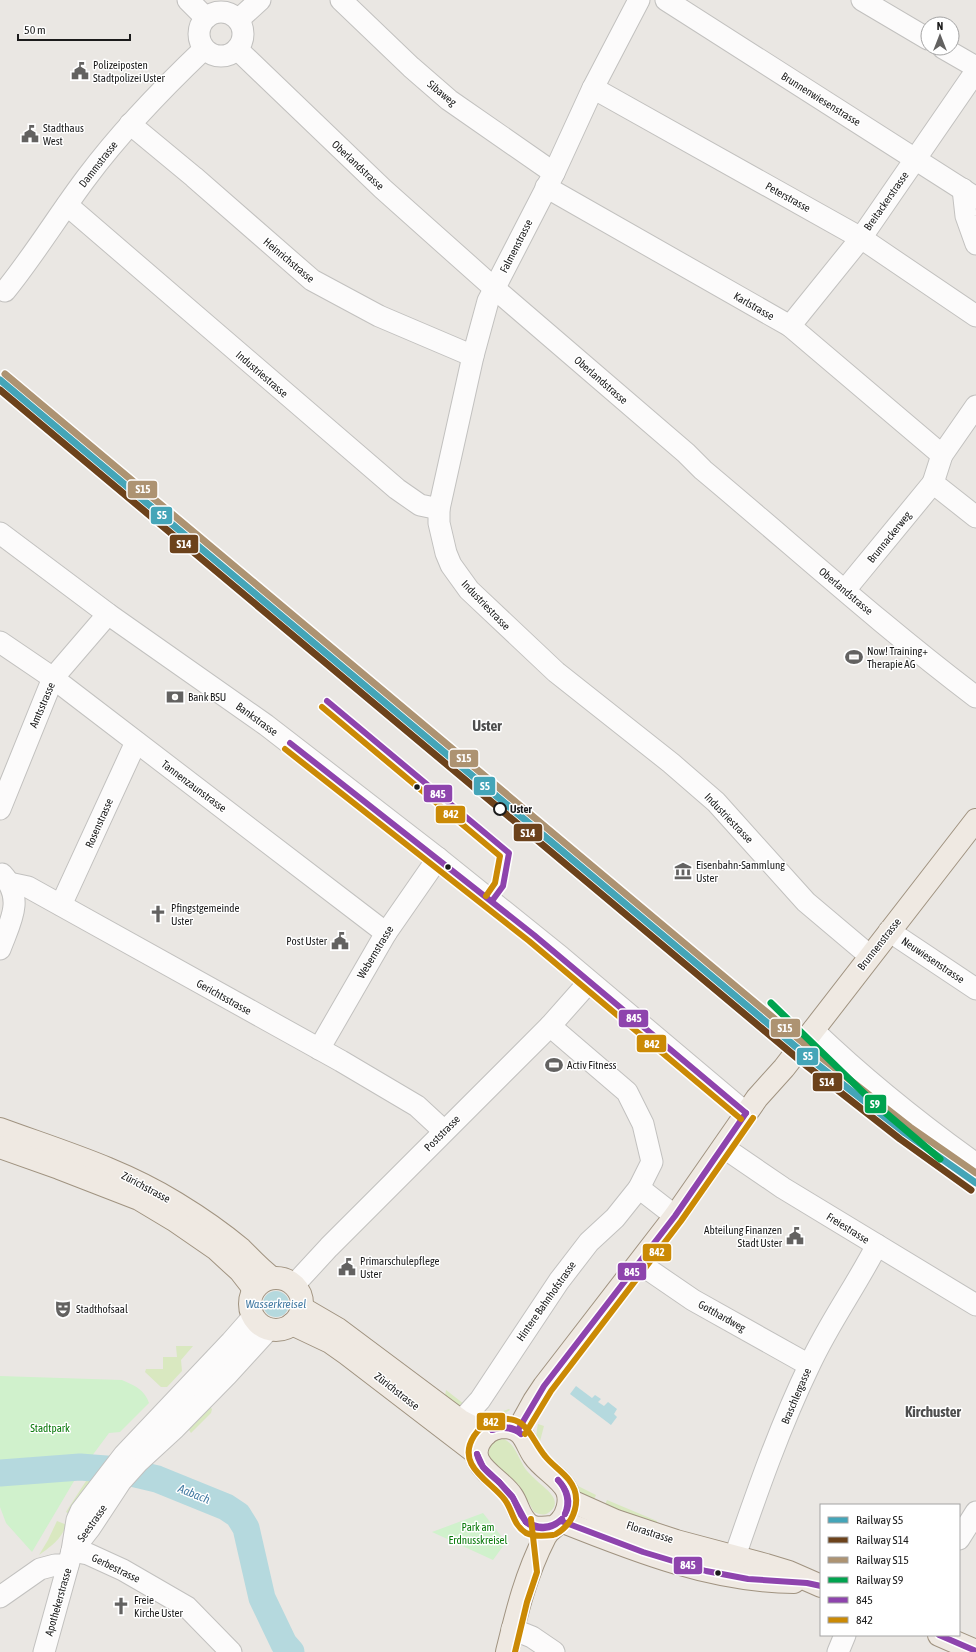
<svg xmlns="http://www.w3.org/2000/svg" width="976" height="1652" viewBox="0 0 976 1652" font-family="'Asap Condensed',sans-serif">
<rect width="100%" height="100%" fill="#eae7e3"/>
<g fill="#d9e8c0">
<path d="M 176,1346 L 193,1346 L 181,1360 L 182,1371 L 167,1387 L 161,1387 L 145,1372 L 146,1369 L 163,1369 L 163,1357 L 177,1357 Z"/>
<path d="M 446,1390 L 464,1404 L 462,1407 L 456,1408 L 445,1396 Z"/>
<path d="M 207,1404 L 212,1409 L 211,1413 L 191,1433 L 189,1430 L 190,1420 Z"/>
<path d="M 509,1409 L 510,1410 C 499,1418 491,1421 477,1418 L 477,1412 L 500,1412 Z"/>
<path d="M 538,1424 L 544,1426 L 539,1445 L 541,1450 L 557,1467 C 536,1461 534,1443 538,1424 Z"/>
<path d="M 504,1439 C 514,1444 517,1454 522,1463 C 525,1470 531,1475 536,1480 C 544,1488 566,1501 548,1513 C 543,1516 539,1514 534,1512 L 519,1485 L 489,1459 C 487,1446 491,1440 504,1439 Z"/>
<path d="M 88,1478 L 93,1479 L 71,1515 L 66,1512 Z"/>
<path d="M 576,1485 L 596,1495 L 593,1502 L 579,1495 Z"/>
<path d="M 607,1500 L 657,1521 L 655,1528 L 604,1507 Z"/>
<path d="M 57,1521 L 67,1525 C 59,1541 53,1545 39,1555 L 48,1540 Z"/>
</g>
<g fill="#d0f1cc">
<path d="M 0,1376 L 122,1380 C 134,1385 145,1390 149,1403 L 120,1432 L 109,1433 L 77,1476 L 32,1552 L 6,1523 L 0,1507 Z"/>
<path d="M 483,1513 L 506,1542 L 493,1560 L 432,1532 Z"/>
</g>
<g fill="#b5d9de">
<circle cx="276" cy="1304" r="13"/>
<path d="M 576,1386 L 592,1398 L 595,1395 L 601,1399 L 598,1402 L 604,1406 L 608,1402 L 617,1409 L 614,1414 L 617,1417 L 611,1425 L 570,1394 Z"/>
</g>
<g fill="none" stroke-linecap="round" stroke-linejoin="round">
<path stroke="#b5d9de" stroke-width="27" d="M 0,1473 L 80,1467 L 119,1470 L 157,1479 L 226,1507 L 238,1515 L 246,1528 L 262,1598 L 284,1644 L 291,1652"/>
<g stroke="#c2c1bf" stroke-width="23">
<g id="minor">
<path d="M 188,0 L 206,18"/>
<path d="M 341,0 L 411,67 L 449,100 L 554,173"/>
<path d="M 666,0 L 976,198"/>
<path d="M 862,0 L 928,39"/>
<circle cx="221" cy="34" r="22"/>
<path d="M 238,20 L 260,0"/>
<path d="M 943,48 L 976,67"/>
<path d="M 237,49 L 383,189 L 494,288 L 686,453 L 703,470 C 794,546 882,626 976,697"/>
<path d="M 593,88 L 861,238 L 976,316"/>
<path d="M 130,124 L 194,177 L 312,280 L 379,316 L 473,356"/>
<path d="M 546,187 L 790,326 L 942,455"/>
<path d="M 963,189 L 966,216 L 976,244"/>
<path d="M 67,205 L 397,489 L 420,505 L 439,509 L 439,523 L 446,553 L 451,565 L 469,590 L 556,672 L 671,763 L 716,802 L 806,902 L 870,956"/>
<path d="M 5,291 C 35,254 59,214 87,177 C 122,130 162,89 204,49"/>
<path d="M 790,326 L 861,238 L 976,71"/>
<path d="M 976,406 L 942,455 L 933,483 L 976,517"/>
<path d="M 439,509 L 473,356 L 488,301 L 554,173 L 593,88 L 639,0"/>
<path d="M 0,533 L 108,614 L 266,725 L 438,858 L 561,957 L 746,1113"/>
<path d="M 845,590 L 933,483"/>
<path d="M 0,642 L 53,678 L 386,933"/>
<path d="M 0,809 L 53,678 L 108,614"/>
<path d="M 9,883 L 28,887 L 341,1061 L 417,1106 L 444,1131"/>
<path d="M 61,905 L 136,742"/>
<path d="M 889,931 L 976,989"/>
<path d="M 0,949 C 10,922 25,899 2,874"/>
<path d="M 550,1026 L 627,1092 L 643,1124 L 652,1162 L 639,1188"/>
<path d="M 813,1030 C 864,1079 919,1123 976,1164"/>
<path d="M 319,1049 L 386,933 L 438,858"/>
<path d="M 723,1147 L 783,1188 L 976,1305"/>
<path d="M 639,1263 L 693,1300 L 809,1365"/>
<path d="M 294,1285 L 329,1247 L 550,1026 L 589,982"/>
<path d="M 461,1421 L 480,1400 L 559,1281 L 589,1242 L 615,1218 L 639,1188 L 675,1216"/>
<path d="M 959,1539 L 976,1512"/>
<path d="M 72,1551 L 90,1528 L 121,1481 L 138,1462 L 175,1428 L 227,1375 L 269,1329"/>
<path d="M 72,1551 L 88,1554 L 123,1570 L 187,1607 L 231,1652"/>
<path d="M 718,1564 L 735,1556 C 757,1492 780,1426 810,1364 C 829,1323 856,1286 877,1245"/>
<path d="M 0,1597 L 40,1569 L 55,1565 L 68,1565"/>
<path d="M 512,1629 L 532,1637 L 554,1652"/>
<path d="M 44,1652 L 72,1551 L 77,1520 L 81,1511 L 124,1455 L 231,1342 L 253,1317"/>
<path d="M 838,1652 L 845,1635"/>
</g>
</g>
<g stroke="#a09380" stroke-width="24">
<g id="major">
<path d="M 0,1129 C 60,1151 121,1169 176,1203 C 199,1217 221,1232 241,1249 C 251,1259 260,1269 272,1278"/>
<path d="M 0,1147 L 59,1168 L 139,1199 L 174,1220 L 216,1249 L 240,1271 L 254,1289"/>
<circle cx="276" cy="1304" r="26"/>
<path d="M 302,1308 L 338,1329 L 461,1421 L 486,1434"/>
<path d="M 292,1324 L 330,1342 L 347,1354 L 476,1453"/>
<path d="M 518,1430 L 534,1401 L 544,1386 L 675,1216 L 757,1098 L 784,1068 L 976,820"/>
<path d="M 569,1500 L 616,1521 L 676,1541 L 766,1565 L 789,1572 L 821,1586"/>
<path d="M 561,1521 C 636,1551 712,1581 794,1582"/>
<path d="M 939,1635 L 976,1651"/>
<path d="M 507,1652 C 517,1611 526,1574 545,1537 C 549,1529 554,1528 560,1522 C 567,1515 571,1501 567,1491 C 562,1479 542,1468 534,1456 C 525,1443 525,1429 506,1427 C 498,1427 489,1430 484,1436 C 460,1463 500,1477 512,1496 C 519,1506 519,1519 531,1526 C 538,1529 545,1528 552,1527"/>
</g>
</g>
<use href="#minor" stroke="#fcfbfb" stroke-width="21"/>
<use href="#major" stroke="#efe9e2" stroke-width="22"/>
<g stroke="#fff" stroke-width="9">
<g id="bus-1">
<path d="M 327,701 L 509,853 L 503,886 L 492,901"/>
<path d="M 290,743 L 534,935 L 746,1113"/>
<path d="M 492,1430 C 502,1426 513,1426 521,1434"/>
<path d="M 492,1430 C 501,1427 513,1427 521,1434"/>
<path d="M 518,1430 L 544,1386 L 675,1216 L 746,1113"/>
<path d="M 477,1454 L 483,1467 L 499,1482"/>
<path d="M 477,1454 C 480,1467 489,1474 499,1482"/>
<path d="M 558,1480 C 567,1489 572,1502 565,1514"/>
<path d="M 558,1480 C 567,1490 570,1501 565,1514"/>
<path d="M 499,1482 L 512,1496 L 526,1522"/>
<path d="M 499,1482 L 513,1498 L 521,1515 L 526,1522"/>
<path d="M 561,1521 L 643,1552 L 706,1571 L 748,1579 L 807,1583 L 821,1586"/>
<path d="M 526,1522 C 539,1529 551,1529 562,1519"/>
<path d="M 526,1522 C 537,1532 553,1529 562,1519"/>
<path d="M 939,1635 L 976,1651"/>
</g>
</g>
<g stroke="#fff" stroke-width="9">
<g id="bus-2">
<path d="M 322,707 L 500,856 L 495,883 L 486,896"/>
<path d="M 285,749 L 529,941 L 741,1119"/>
<path d="M 525,1434 L 551,1391 L 681,1221 L 753,1118"/>
<path d="M 553,1535 C 545,1536 534,1537 526,1533 C 513,1525 513,1511 505,1500 C 491,1481 455,1466 474,1436 C 479,1428 487,1423 496,1420 C 527,1413 530,1438 545,1456 C 552,1465 562,1471 569,1480 C 583,1498 575,1523 556,1534"/>
<path d="M 515,1652 L 527,1602 L 537,1572 L 531,1519"/>
</g>
</g>
<use href="#bus-1" stroke="#8e44ad" stroke-width="6"/>
<use href="#bus-2" stroke="#cb8a05" stroke-width="6"/>
<g stroke="#fff" stroke-width="10">
<path id="rail-1" d="M 0,380 L 808,1057 L 905,1133 L 976,1183"/>
</g>
<g stroke="#fff" stroke-width="10">
<path id="rail-2" d="M 0,390 L 803,1063 L 900,1139 L 971,1190"/>
</g>
<g stroke="#fff" stroke-width="10">
<path id="rail-3" d="M 5,374 L 813,1051 L 910,1127 L 976,1173"/>
</g>
<g stroke="#fff" stroke-width="10">
<path id="rail-4" d="M 771,1003 L 874,1103 L 940,1159"/>
</g>
<use href="#rail-1" stroke="#44a5b8" stroke-width="7"/>
<use href="#rail-2" stroke="#6c421b" stroke-width="7"/>
<use href="#rail-3" stroke="#ad9372" stroke-width="7"/>
<use href="#rail-4" stroke="#00a34f" stroke-width="7"/>
</g>
<defs>
<g id="civic-bare" transform="scale(1.38)"><path d="M-.6-6.5H3V-4.5H.6V-3L4-1V1h2V6H-6V1h2V-1L-.6-3ZM-1.2 2.5V6h2.4V2.5Z" fill="#636261" stroke="#fff" stroke-width="2.5" paint-order="stroke"/></g>
<g id="stadium-bare" transform="scale(1.38)"><path d="M0-5a6.5 5 0 1 0 0 10a6.5 5 0 1 0 0-10ZM-3.5-1.8h7v3.6h-7Z" fill="#636261" stroke="#fff" stroke-width="2.5" paint-order="stroke"/></g>
<g id="bank-bare" transform="scale(1.38)"><path d="M-6-4H6V4H-6ZM0-2.3a2.3 2.3 0 1 0 0 4.6a2.3 2.3 0 1 0 0-4.6Z" fill="#636261" stroke="#fff" stroke-width="2.5" paint-order="stroke"/></g>
<g id="museum-bare" transform="scale(1.38)"><path d="M0-6L6-3V-2H-6V-3ZM-5-1h2V3h-2ZM-1-1h2V3h-2ZM3-1h2V3H3ZM-6 4H6V6H-6Z" fill="#636261" stroke="#fff" stroke-width="2.5" paint-order="stroke"/></g>
<g id="church-bare" transform="scale(1.38)"><path d="M-1.2-6h2.4v3.5h3.3v2.4h-3.3V6h-2.4V-.1h-3.3v-2.4h3.3Z" fill="#636261" stroke="#fff" stroke-width="2.5" paint-order="stroke"/></g>
<g id="theatre-bare" transform="scale(1.38)"><path d="M-5-5.5Q0-4 5-5.5V0Q5 5 0 6Q-5 5-5 0ZM-3.3-2.5H-1v1.5H-3.3ZM1-2.5H3.3v1.5H1ZM-2.8 1Q0 5.5 2.8 1Z" fill="#636261" stroke="#fff" stroke-width="2.5" paint-order="stroke"/></g>
</defs>
<g fill-rule="evenodd">
<use href="#civic-bare" x="80" y="71"/>
<use href="#civic-bare" x="30" y="134"/>
<use href="#stadium-bare" x="854" y="657"/>
<use href="#bank-bare" x="175" y="697"/>
<use href="#museum-bare" x="683" y="871"/>
<use href="#church-bare" x="158" y="914"/>
<use href="#civic-bare" x="340" y="941"/>
<use href="#stadium-bare" x="554" y="1065"/>
<use href="#civic-bare" x="795" y="1236"/>
<use href="#civic-bare" x="347" y="1267"/>
<use href="#theatre-bare" x="63" y="1309"/>
<use href="#church-bare" x="121" y="1606"/>
</g>
<g fill="#1b1b1b" stroke="#fff" stroke-width="1.5">
<circle cx="417" cy="787" r="3.5"/>
<circle cx="448" cy="867" r="3.5"/>
<circle cx="718" cy="1573" r="3.5"/>
</g>
<circle fill="#fff" stroke="#1b1b1b" stroke-width="2" cx="500" cy="809" r="6"/>
<g text-anchor="middle" dominant-baseline="central" stroke-width="3" stroke-linejoin="round" paint-order="stroke">
<g font-size="11" fill="#1b1b1b" stroke="#fff" text-anchor="start">
<text x="93" y="65">Polizeiposten<tspan x="93" dy="13">Stadtpolizei Uster</tspan></text>
<text x="43" y="128">Stadthaus<tspan x="43" dy="13">West</tspan></text>
<text x="867" y="651">Now! Training+<tspan x="867" dy="13">Therapie AG</tspan></text>
<text x="188" y="697">Bank BSU</text>
<text x="696" y="865">Eisenbahn-Sammlung<tspan x="696" dy="13">Uster</tspan></text>
<text x="171" y="908">Pfingstgemeinde<tspan x="171" dy="13">Uster</tspan></text>
<text x="327" y="941" text-anchor="end">Post Uster</text>
<text x="567" y="1065">Activ Fitness</text>
<text x="782" y="1230" text-anchor="end">Abteilung Finanzen<tspan x="782" dy="13">Stadt Uster</tspan></text>
<text x="360" y="1261">Primarschulepflege<tspan x="360" dy="13">Uster</tspan></text>
<text x="76" y="1309">Stadthofsaal</text>
<text x="134" y="1600">Freie<tspan x="134" dy="13">Kirche Uster</tspan></text>
</g>
<g font-size="11" fill="#1b1b1b" stroke="#fff">
<text transform="translate(442 93) rotate(39)">Sibaweg</text>
<text transform="translate(821 99) rotate(32)">Brunnenwiesenstrasse</text>
<text transform="translate(98 164) rotate(-52)">Dammstrasse</text>
<text transform="translate(358 165) rotate(43)">Oberlandstrasse</text>
<text transform="translate(788 197) rotate(29)">Peterstrasse</text>
<text transform="translate(886 201) rotate(-55)">Breitackerstrasse</text>
<text transform="translate(516 246) rotate(-63)">Falmenstrasse</text>
<text transform="translate(289 260) rotate(40)">Heinrichstrasse</text>
<text transform="translate(754 306) rotate(30)">Karlstrasse</text>
<text transform="translate(262 374) rotate(41)">Industriestrasse</text>
<text transform="translate(601 380) rotate(41)">Oberlandstrasse</text>
<text transform="translate(889 537) rotate(-51)">Brunnackerweg</text>
<text transform="translate(846 591) rotate(40)">Oberlandstrasse</text>
<text transform="translate(486 605) rotate(46)">Industriestrasse</text>
<text transform="translate(42 705) rotate(-67)">Amtsstrasse</text>
<text transform="translate(257 719) rotate(36)">Bankstrasse</text>
<text transform="translate(194 786) rotate(37)">Tannenzaunstrasse</text>
<text transform="translate(729 818) rotate(46)">Industriestrasse</text>
<text transform="translate(99 823) rotate(-66)">Rosenstrasse</text>
<text transform="translate(879 944) rotate(-52)">Brunnenstrasse</text>
<text transform="translate(375 952) rotate(-59)">Webernstrasse</text>
<text transform="translate(933 960) rotate(34)">Neuwiesenstrasse</text>
<text transform="translate(224 997) rotate(29)">Gerichtsstrasse</text>
<text transform="translate(442 1133) rotate(-45)">Poststrasse</text>
<text transform="translate(146 1187) rotate(28)">Zürichstrasse</text>
<text transform="translate(848 1228) rotate(32)">Freiestrasse</text>
<text transform="translate(546 1301) rotate(-55)">Hintere Bahnhofstrasse</text>
<text transform="translate(722 1316) rotate(29)">Gotthardweg</text>
<text transform="translate(397 1391) rotate(38)">Zürichstrasse</text>
<text transform="translate(796 1396) rotate(-67)">Braschlergasse</text>
<text transform="translate(92 1523) rotate(-55)">Seestrasse</text>
<text transform="translate(650 1532) rotate(18)">Florastrasse</text>
<text transform="translate(116 1568) rotate(26)">Gerbestrasse</text>
<text transform="translate(58 1602) rotate(-74)">Apothekerstrasse</text>
</g>
<g font-size="11" font-weight="bold" fill="#1b1b1b" stroke="#fff" text-anchor="start">
<text x="510" y="809">Uster</text>
</g>
<g font-size="11" fill="#09790a" stroke="#fff">
<text x="50" y="1428">Stadtpark</text>
<text x="478" y="1527">Park am<tspan x="478" dy="13">Erdnusskreisel</tspan></text>
</g>
<g font-size="12" font-style="italic" fill="#447ba3" stroke="#fff">
<text x="276" y="1304">Wasserkreisel</text>
<text transform="translate(194 1494) rotate(22)">Aabach</text>
</g>
<g font-size="15" font-weight="bold" fill="#4e4e4e" stroke="#fff">
<text x="487" y="725">Uster</text>
<text x="933" y="1411">Kirchuster</text>
</g>
</g>
<g stroke="#fff" stroke-width="1.5">
<rect x="127" y="480" width="31" height="19" rx="4" fill="#ad9372"/>
<rect x="150" y="506" width="23" height="19" rx="4" fill="#44a5b8"/>
<rect x="169" y="534" width="30" height="20" rx="4" fill="#6c421b"/>
<rect x="449" y="749" width="30" height="19" rx="4" fill="#ad9372"/>
<rect x="473" y="776" width="23" height="20" rx="4" fill="#44a5b8"/>
<rect x="423" y="784" width="30" height="19" rx="4" fill="#8e44ad"/>
<rect x="435" y="805" width="31" height="19" rx="4" fill="#cb8a05"/>
<rect x="513" y="823" width="30" height="19" rx="4" fill="#6c421b"/>
<rect x="618" y="1009" width="31" height="19" rx="4" fill="#8e44ad"/>
<rect x="770" y="1018" width="31" height="20" rx="4" fill="#ad9372"/>
<rect x="636" y="1034" width="31" height="19" rx="4" fill="#cb8a05"/>
<rect x="796" y="1047" width="23" height="19" rx="4" fill="#44a5b8"/>
<rect x="812" y="1072" width="31" height="20" rx="4" fill="#6c421b"/>
<rect x="864" y="1094" width="23" height="20" rx="4" fill="#00a34f"/>
<rect x="642" y="1243" width="30" height="19" rx="4" fill="#cb8a05"/>
<rect x="617" y="1262" width="30" height="19" rx="4" fill="#8e44ad"/>
<rect x="476" y="1412" width="30" height="19" rx="4" fill="#cb8a05"/>
<rect x="673" y="1556" width="30" height="19" rx="4" fill="#8e44ad"/>
</g>
<g font-size="11" text-anchor="middle" font-weight="bold" fill="#fff">
<text x="143" y="493">S15</text>
<text x="162" y="519">S5</text>
<text x="184" y="548">S14</text>
<text x="464" y="762">S15</text>
<text x="485" y="790">S5</text>
<text x="438" y="798">845</text>
<text x="451" y="818">842</text>
<text x="528" y="837">S14</text>
<text x="634" y="1022">845</text>
<text x="785" y="1032">S15</text>
<text x="652" y="1048">842</text>
<text x="808" y="1060">S5</text>
<text x="827" y="1086">S14</text>
<text x="875" y="1108">S9</text>
<text x="657" y="1256">842</text>
<text x="632" y="1276">845</text>
<text x="491" y="1426">842</text>
<text x="688" y="1569">845</text>
</g>
<rect x="820" y="1504" width="140" height="132" fill="#ffffff" stroke="#a4a4a4"/>
<rect x="828" y="1517" width="20" height="6" fill="#44a5b8" stroke="#a4a4a4"/>
<text x="856" y="1524" font-size="12" fill="#1b1b1b">Railway S5</text>
<rect x="828" y="1537" width="20" height="6" fill="#6c421b" stroke="#a4a4a4"/>
<text x="856" y="1544" font-size="12" fill="#1b1b1b">Railway S14</text>
<rect x="828" y="1557" width="20" height="6" fill="#ad9372" stroke="#a4a4a4"/>
<text x="856" y="1564" font-size="12" fill="#1b1b1b">Railway S15</text>
<rect x="828" y="1577" width="20" height="6" fill="#00a34f" stroke="#a4a4a4"/>
<text x="856" y="1584" font-size="12" fill="#1b1b1b">Railway S9</text>
<rect x="828" y="1597" width="20" height="6" fill="#8e44ad" stroke="#a4a4a4"/>
<text x="856" y="1604" font-size="12" fill="#1b1b1b">845</text>
<rect x="828" y="1617" width="20" height="6" fill="#cb8a05" stroke="#a4a4a4"/>
<text x="856" y="1624" font-size="12" fill="#1b1b1b">842</text>
<g transform="translate(940 36)"><circle r="19" fill="#ffffff" stroke="#a4a4a4"/>
<path d="M0-3L7 15L0 10L-7 15Z" fill="#636261"/>
<text y="-6" font-size="11" font-weight="bold" text-anchor="middle" fill="#1b1b1b">N</text>
</g>
<path d="M18 34v6h112v-6" fill="none" stroke="#1b1b1b" stroke-width="2"/>
<text x="24" y="34" font-size="12" fill="#1b1b1b" stroke="#ffffff" stroke-width="3" paint-order="stroke">50 m</text>
</svg>
